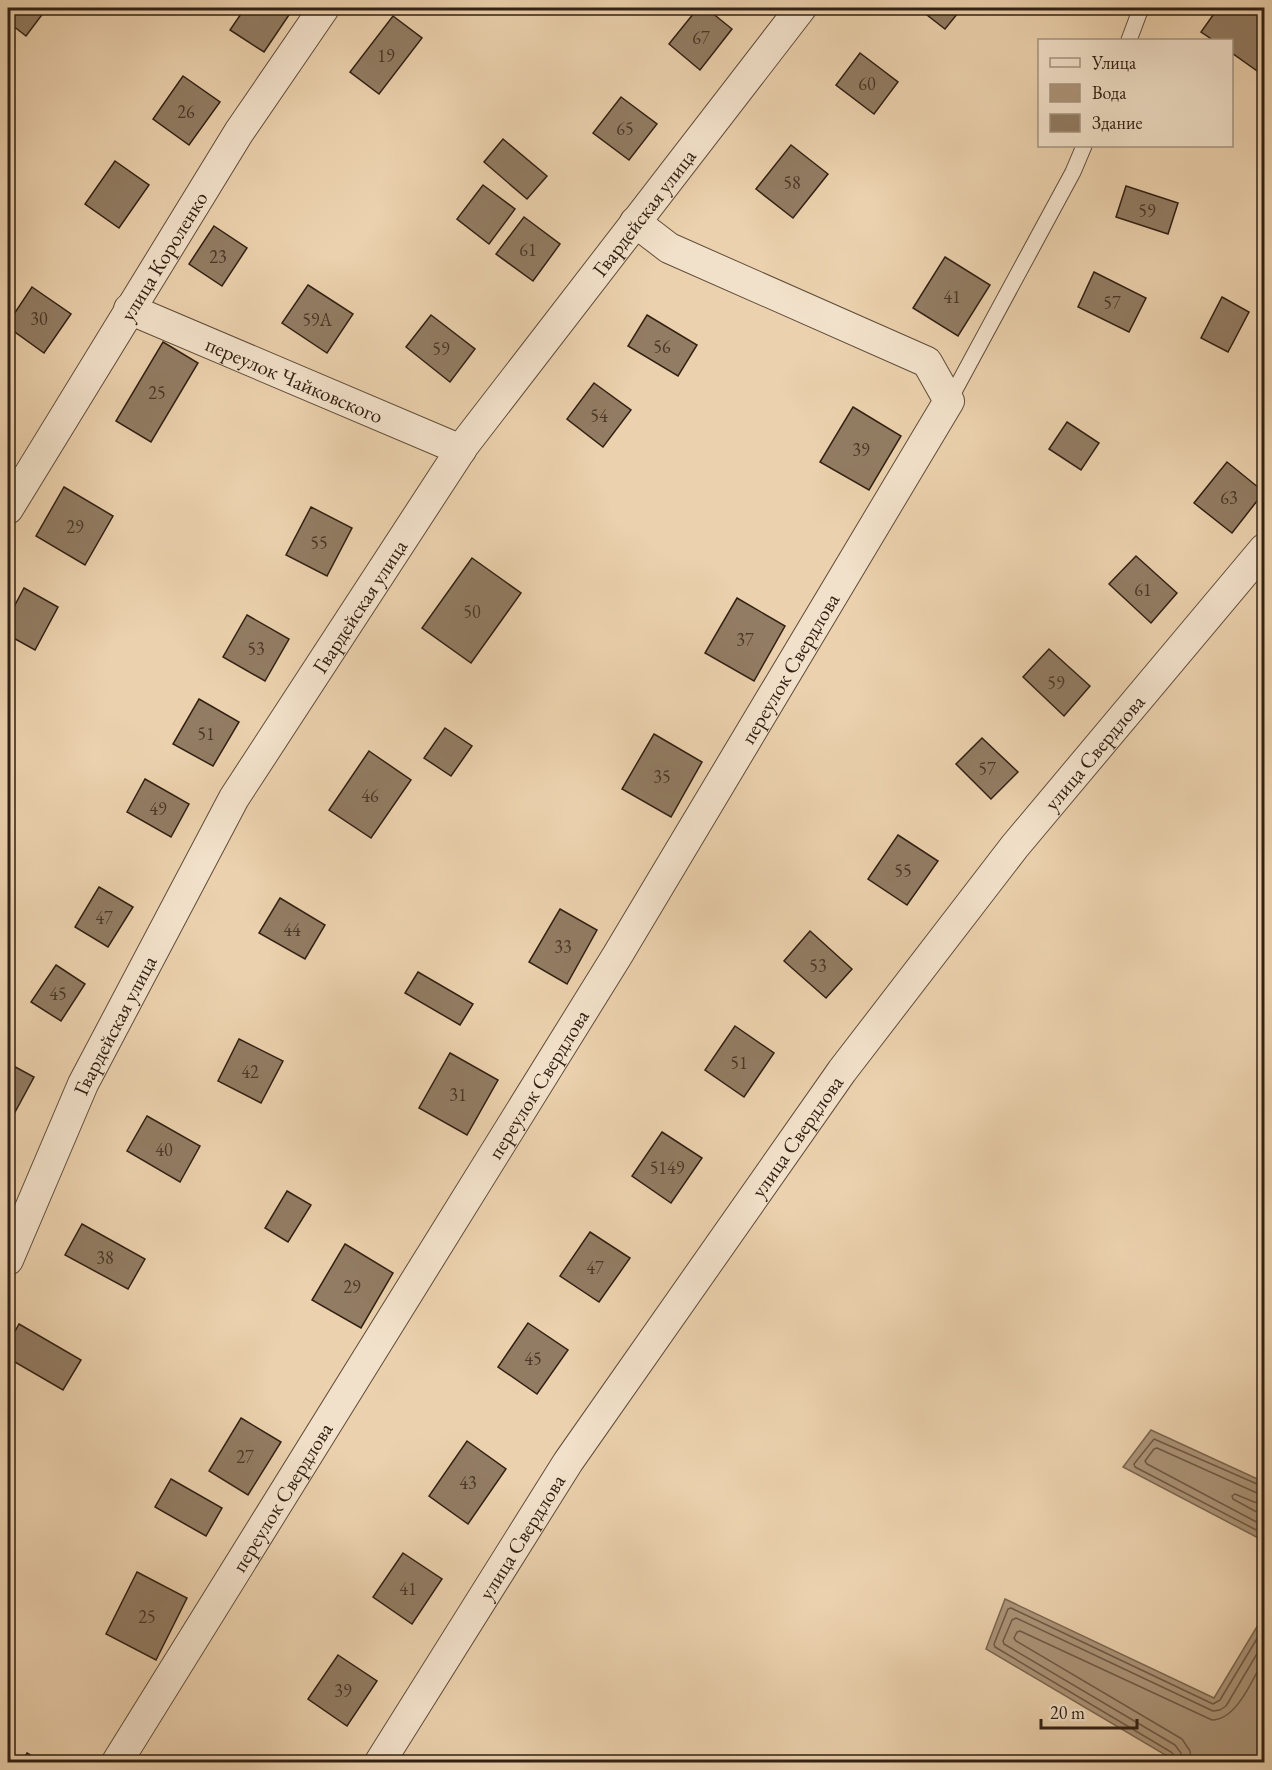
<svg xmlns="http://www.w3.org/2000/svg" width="1272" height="1770" viewBox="0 0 1272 1770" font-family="'EB Garamond',serif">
<rect width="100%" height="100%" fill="#ebd1ad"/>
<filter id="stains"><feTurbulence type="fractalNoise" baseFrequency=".00333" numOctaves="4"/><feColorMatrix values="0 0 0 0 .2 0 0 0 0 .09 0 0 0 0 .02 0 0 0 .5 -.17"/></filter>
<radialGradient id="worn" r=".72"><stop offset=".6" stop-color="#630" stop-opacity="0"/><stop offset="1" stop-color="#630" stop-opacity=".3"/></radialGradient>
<g fill="#ac9579" stroke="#7b6650" stroke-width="1.5">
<path d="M 1151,1430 L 1264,1482 L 1264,1541 L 1123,1467 Z"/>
<path d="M 1005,1599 L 1214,1698 L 1264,1615 L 1264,1762 L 1167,1762 L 1169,1757 L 986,1649 Z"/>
</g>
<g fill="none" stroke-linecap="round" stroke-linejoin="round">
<g stroke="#6f5a46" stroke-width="1.5">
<path d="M 1264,1487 L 1154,1439 L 1134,1464 L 1135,1467 L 1264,1534"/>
<path d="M 1264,1495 L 1257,1493 L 1157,1448 L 1154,1449 L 1145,1461 L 1147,1464 L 1264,1526"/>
<path d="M 1264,1504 L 1254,1502 L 1235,1494 L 1232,1496 L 1233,1499 L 1264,1516"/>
<path d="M 1174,1762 L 1175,1756 L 1171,1752 L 995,1647 L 994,1644 L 1008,1609 L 1011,1608 L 1213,1704 L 1220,1700 L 1264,1627"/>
<path d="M 1182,1762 L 1181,1753 L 1175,1745 L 1004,1644 L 1003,1641 L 1012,1620 L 1016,1618 L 1213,1711 L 1220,1710 L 1226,1706 L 1264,1642"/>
<path d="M 1191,1762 L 1190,1751 L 1182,1739 L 1016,1641 L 1014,1638 L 1017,1632 L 1020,1631 L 1212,1720 C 1237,1720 1253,1678 1264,1659"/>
</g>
</g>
<g fill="#927c63" stroke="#322013" stroke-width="1.5">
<path d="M 8,8 L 47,8 L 26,36 L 8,22 Z"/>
<path d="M 245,8 L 293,9 L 264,52 L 230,30 Z"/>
<path d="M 698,8 L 706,8 L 732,29 L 700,70 L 669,44 Z"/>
<path d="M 918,8 L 962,8 L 945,29 Z"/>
<path d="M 1218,8 L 1264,8 L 1264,67 L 1260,73 L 1232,53 L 1232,40 L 1213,40 L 1201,32 Z"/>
<path d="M 393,16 L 422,38 L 379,94 L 350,72 Z"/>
<path d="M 860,53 L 898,82 L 874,114 L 836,85 Z"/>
<path d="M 183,76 L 220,102 L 189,145 L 153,119 Z"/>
<path d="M 621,97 L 657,124 L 629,160 L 593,133 Z"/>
<path d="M 503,139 L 547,176 L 527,199 L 484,162 Z"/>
<path d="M 791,145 L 828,174 L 793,218 L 756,189 Z"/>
<path d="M 115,161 L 149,185 L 119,228 L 85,204 Z"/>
<path d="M 483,185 L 515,209 L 489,244 L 457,219 Z"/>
<path d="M 1126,186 L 1178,203 L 1168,234 L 1116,217 Z"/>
<path d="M 524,217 L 560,244 L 533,281 L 496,254 Z"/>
<path d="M 214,226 L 247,248 L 222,286 L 189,264 Z"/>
<path d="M 945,257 L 990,285 L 958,336 L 913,308 Z"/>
<path d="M 1094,272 L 1146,298 L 1129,332 L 1078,307 Z"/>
<path d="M 308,285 L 353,314 L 327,353 L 282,323 Z"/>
<path d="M 32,287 L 71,314 L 44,353 L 8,327 L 8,323 Z"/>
<path d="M 1222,297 L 1249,312 L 1228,352 L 1201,338 Z"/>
<path d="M 431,315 L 475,349 L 450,382 L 406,347 Z"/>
<path d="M 647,315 L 697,345 L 678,376 L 628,346 Z"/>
<path d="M 163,342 L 198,363 L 151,442 L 116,421 Z"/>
<path d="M 594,383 L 631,410 L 603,447 L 567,419 Z"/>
<path d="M 853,407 L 901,436 L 869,490 L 820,462 Z"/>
<path d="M 1067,422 L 1099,443 L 1081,470 L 1049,449 Z"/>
<path d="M 1227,462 L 1264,492 L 1232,533 L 1194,503 Z"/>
<path d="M 64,487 L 113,516 L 85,565 L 36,536 Z"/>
<path d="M 311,507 L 352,528 L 327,576 L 286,555 Z"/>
<path d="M 1136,556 L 1177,593 L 1151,623 L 1109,584 Z"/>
<path d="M 472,558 L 521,593 L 471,663 L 422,628 Z"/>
<path d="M 24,588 L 58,607 L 35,650 L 8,635 L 8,618 Z"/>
<path d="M 737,598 L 785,626 L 754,681 L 705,653 Z"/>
<path d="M 247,615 L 289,639 L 265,681 L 223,657 Z"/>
<path d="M 1049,649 L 1090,686 L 1064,716 L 1023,677 Z"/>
<path d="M 199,699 L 239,722 L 213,766 L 173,744 Z"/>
<path d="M 445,728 L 472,746 L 451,776 L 424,758 Z"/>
<path d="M 654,734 L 702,762 L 671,817 L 622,789 Z"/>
<path d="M 982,738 L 1018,772 L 991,799 L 956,764 Z"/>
<path d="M 369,751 L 411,780 L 371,838 L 329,810 Z"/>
<path d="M 145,779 L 189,804 L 171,837 L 127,812 Z"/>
<path d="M 898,835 L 938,861 L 907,905 L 868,879 Z"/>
<path d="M 99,887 L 133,907 L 108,947 L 75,927 Z"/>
<path d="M 280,898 L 325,925 L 305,959 L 259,933 Z"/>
<path d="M 560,909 L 597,930 L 567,984 L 529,962 Z"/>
<path d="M 810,931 L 852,969 L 826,998 L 784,961 Z"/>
<path d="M 56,965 L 85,984 L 61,1021 L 31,1002 Z"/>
<path d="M 418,972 L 473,1004 L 460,1025 L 405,993 Z"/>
<path d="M 735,1026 L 774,1053 L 744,1097 L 705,1070 Z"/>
<path d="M 239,1039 L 283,1061 L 261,1103 L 218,1081 Z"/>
<path d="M 450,1053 L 498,1080 L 467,1135 L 419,1108 Z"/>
<path d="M 8,1063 L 34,1077 L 14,1114 L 8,1110 Z"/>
<path d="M 147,1116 L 200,1146 L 180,1182 L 127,1151 Z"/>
<path d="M 662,1132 L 702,1158 L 671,1203 L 632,1176 Z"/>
<path d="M 287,1191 L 311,1205 L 288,1242 L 265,1228 Z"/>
<path d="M 82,1224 L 145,1259 L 128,1289 L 65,1255 Z"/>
<path d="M 590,1232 L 630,1258 L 599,1302 L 560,1276 Z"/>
<path d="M 345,1244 L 393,1273 L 361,1328 L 312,1300 Z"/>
<path d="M 528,1323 L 568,1350 L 537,1394 L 498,1367 Z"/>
<path d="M 19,1324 L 81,1360 L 63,1390 L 8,1358 L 8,1344 Z"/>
<path d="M 241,1418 L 281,1442 L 248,1495 L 209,1471 Z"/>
<path d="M 467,1441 L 506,1469 L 468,1524 L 429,1496 Z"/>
<path d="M 171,1479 L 222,1508 L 206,1536 L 155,1507 Z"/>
<path d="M 403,1553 L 442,1579 L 412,1624 L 373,1597 Z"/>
<path d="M 137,1572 L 187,1598 L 156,1660 L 106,1634 Z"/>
<path d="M 338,1655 L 377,1681 L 347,1726 L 308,1699 Z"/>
<path d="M 27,1753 L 42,1762 L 22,1762 Z"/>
</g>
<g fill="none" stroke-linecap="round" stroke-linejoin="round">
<g stroke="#604c3a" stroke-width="17">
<g id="service">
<path d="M 1129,40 L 1141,8"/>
<path d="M 949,401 L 1073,172 L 1084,146"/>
</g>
</g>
<g stroke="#604c3a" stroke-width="32">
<g id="minor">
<path id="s1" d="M 129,309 L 461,450"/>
<path id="s2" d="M 8,509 L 239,132 L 324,8"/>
<path id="s3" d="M 8,1260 L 83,1084 L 234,798 L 464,445 L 801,8"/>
<path id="s4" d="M 117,1762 L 617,956 L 949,401 L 927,362 L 669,248 L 635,222"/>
<path id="s5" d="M 380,1762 L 568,1462 L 842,1071 L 1015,846 L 1264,549"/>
</g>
</g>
<use href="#service" stroke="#f2e1ca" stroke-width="15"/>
<use href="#minor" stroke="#f2e1ca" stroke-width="30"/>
</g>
<g text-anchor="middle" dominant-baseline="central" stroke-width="6" stroke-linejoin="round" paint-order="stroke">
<g font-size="18" fill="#4a3727">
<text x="701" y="37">67</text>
<text x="386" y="55">19</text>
<text x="867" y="83">60</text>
<text x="186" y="111">26</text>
<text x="625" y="128">65</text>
<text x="792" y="182">58</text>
<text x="1147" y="210">59</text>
<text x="528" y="249">61</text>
<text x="218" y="256">23</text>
<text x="952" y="296">41</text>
<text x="1112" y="302">57</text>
<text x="39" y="318">30</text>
<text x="317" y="319">59А</text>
<text x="662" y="346">56</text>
<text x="441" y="348">59</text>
<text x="157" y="392">25</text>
<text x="599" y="415">54</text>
<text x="861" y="449">39</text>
<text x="1229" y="497">63</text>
<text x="75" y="526">29</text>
<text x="319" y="542">55</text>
<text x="1143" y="589">61</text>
<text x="472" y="611">50</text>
<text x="745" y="639">37</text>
<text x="256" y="648">53</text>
<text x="1056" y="682">59</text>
<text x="206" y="733">51</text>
<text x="987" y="768">57</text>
<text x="662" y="776">35</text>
<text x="370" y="795">46</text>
<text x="158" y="808">49</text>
<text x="903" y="870">55</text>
<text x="104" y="917">47</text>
<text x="292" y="929">44</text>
<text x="563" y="946">33</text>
<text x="818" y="965">53</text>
<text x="58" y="993">45</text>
<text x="739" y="1062">51</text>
<text x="250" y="1071">42</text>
<text x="458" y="1094">31</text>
<text x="164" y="1149">40</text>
<text x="667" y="1167">5149</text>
<text x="105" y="1257">38</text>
<text x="595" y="1267">47</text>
<text x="352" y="1286">29</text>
<text x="533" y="1358">45</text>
<text x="245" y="1456">27</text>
<text x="468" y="1482">43</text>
<text x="408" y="1588">41</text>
<text x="147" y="1616">25</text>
<text x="343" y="1690">39</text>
</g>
<g font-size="21" fill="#322013" stroke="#f2e1ca">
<text stroke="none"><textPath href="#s3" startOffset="1230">Гвардейская улица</textPath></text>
<text stroke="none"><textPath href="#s2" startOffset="297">улица Короленко</textPath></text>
<text stroke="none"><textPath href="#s1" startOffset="180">переулок Чайковского</textPath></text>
<text stroke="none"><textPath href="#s3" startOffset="744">Гвардейская улица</textPath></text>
<text stroke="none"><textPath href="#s4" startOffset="1284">переулок Свердлова</textPath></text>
<text stroke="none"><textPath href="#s5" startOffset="1238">улица Свердлова</textPath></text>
<text stroke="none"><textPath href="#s3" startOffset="258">Гвардейская улица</textPath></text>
<text stroke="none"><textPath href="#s4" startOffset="798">переулок Свердлова</textPath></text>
<text stroke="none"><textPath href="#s5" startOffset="752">улица Свердлова</textPath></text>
<text stroke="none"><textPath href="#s4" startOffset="312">переулок Свердлова</textPath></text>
<text stroke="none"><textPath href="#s5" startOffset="266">улица Свердлова</textPath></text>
</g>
</g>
<rect width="1272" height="1770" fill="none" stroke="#ebd1ad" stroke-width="30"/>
<rect x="9" y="9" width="1254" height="1752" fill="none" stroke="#322013" stroke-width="3"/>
<rect x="15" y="15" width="1242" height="1740" fill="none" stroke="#322013" stroke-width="1.5"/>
<rect x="1038" y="39" width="195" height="108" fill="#f2e1ca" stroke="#a59481" stroke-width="1.5"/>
<rect x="1050" y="58" width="30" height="9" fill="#f2e1ca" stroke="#a59481" stroke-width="1.5"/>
<text x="1092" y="69" font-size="18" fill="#322013">Улица</text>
<rect x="1050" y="84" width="30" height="18" fill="#ac9579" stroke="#a59481" stroke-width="1.5"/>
<text x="1092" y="99" font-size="18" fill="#322013">Вода</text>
<rect x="1050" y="114" width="30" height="18" fill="#927c63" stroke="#a59481" stroke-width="1.5"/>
<text x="1092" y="129" font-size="18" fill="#322013">Здание</text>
<path d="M1041 1719v9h96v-9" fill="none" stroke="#322013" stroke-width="3"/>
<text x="1050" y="1719" font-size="18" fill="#322013" stroke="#f2e1ca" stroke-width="4.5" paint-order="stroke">20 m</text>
<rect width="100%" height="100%" filter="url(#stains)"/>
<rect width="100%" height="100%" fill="url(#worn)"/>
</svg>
